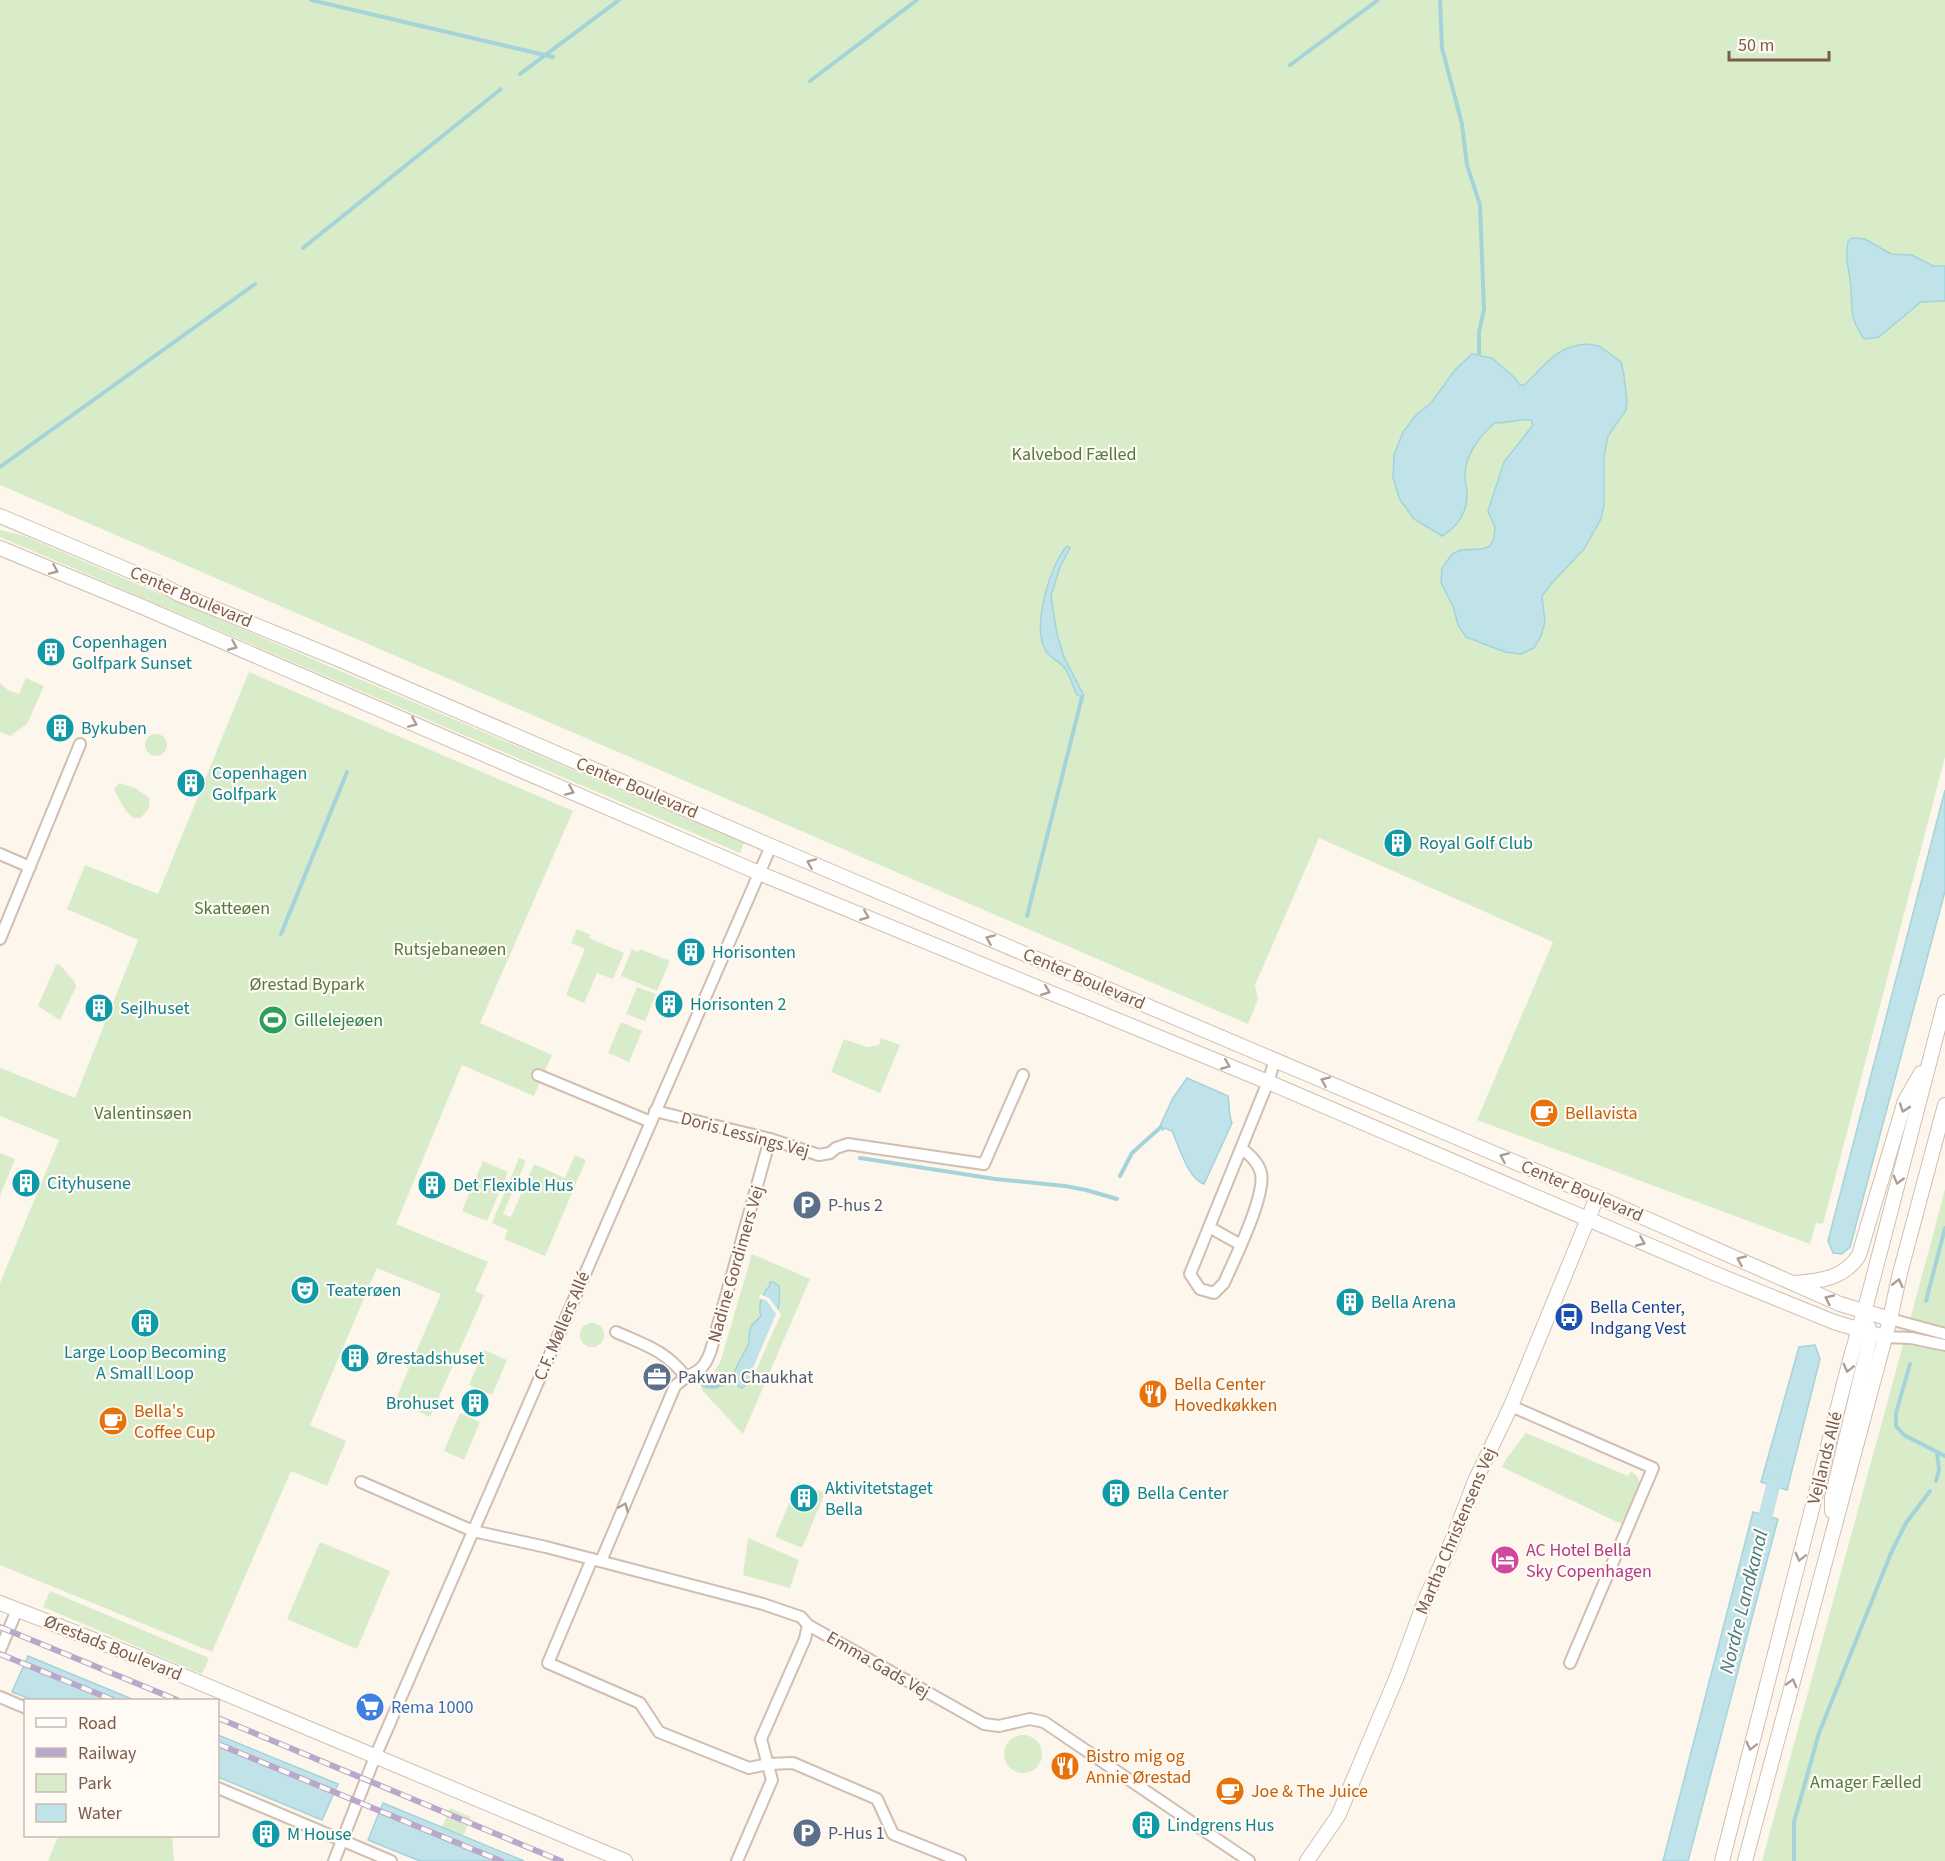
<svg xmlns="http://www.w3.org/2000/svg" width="1945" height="1861" viewBox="0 0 1945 1861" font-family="'Source Sans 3',sans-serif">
<rect width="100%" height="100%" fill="#fdf6ec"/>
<g fill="#d8ecc9">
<path d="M 0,0 L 1945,0 L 1945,757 L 1823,1224 L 1816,1223 L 1810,1244 L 1477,1120 L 1553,942 L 1319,838 L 1255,985 L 1258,999 L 1248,1024 L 0,485 Z"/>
<path d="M 0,530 L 22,535 L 744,843 L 740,853 L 0,537 Z"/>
<path d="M 249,672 L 573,811 L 480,1023 L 552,1055 L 534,1096 L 462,1065 L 396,1224 L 488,1262 L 475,1291 L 484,1295 L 430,1417 L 395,1401 L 441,1294 L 377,1268 L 310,1425 L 346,1441 L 327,1486 L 291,1471 L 212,1652 L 0,1565 L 0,1283 L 59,1140 L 0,1116 L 0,1069 L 1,1068 L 75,1098 L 138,940 L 67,909 L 85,865 L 158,894 Z"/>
<path d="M 26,678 L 44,686 L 27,724 L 10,736 L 0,732 L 0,683 L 8,690 L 19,694 Z"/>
<circle cx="156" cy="745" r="11"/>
<path d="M 119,783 L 135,788 L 149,798 C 151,807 147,812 140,818 L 133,818 L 125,810 L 114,789 Z"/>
<path d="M 577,929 L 591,935 L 589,938 L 624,953 L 613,979 L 597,973 L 584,1003 L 566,995 L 585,949 L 571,943 Z"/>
<path d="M 632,949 L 638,952 L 640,949 L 670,961 L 657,991 L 621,976 Z"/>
<path d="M 59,964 L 74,981 L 76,987 L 60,1020 L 38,1006 L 56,965 Z"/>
<path d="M 637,987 L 656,994 L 645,1021 L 626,1014 Z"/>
<path d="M 621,1022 L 642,1031 L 629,1062 L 608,1053 Z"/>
<path d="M 881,1038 L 900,1045 L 880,1093 L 831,1072 L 844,1039 L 867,1047 L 879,1045 Z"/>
<path d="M 0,1153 L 15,1159 L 0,1196 Z"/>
<path d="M 575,1155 L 586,1160 L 545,1256 L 504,1239 L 508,1230 L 492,1223 L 519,1158 L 526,1161 L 503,1214 L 511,1217 L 534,1164 L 565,1178 Z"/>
<path d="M 483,1161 L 508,1172 L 487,1221 L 462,1211 Z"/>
<path d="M 1945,1189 L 1945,1861 L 1762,1861 L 1929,1250 Z"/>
<path d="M 752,1254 L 810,1279 L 743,1434 L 701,1389 L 720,1363 Z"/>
<circle cx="592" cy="1335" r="12"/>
<path d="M 484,1350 L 507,1360 L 492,1395 L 469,1385 Z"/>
<path d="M 460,1413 L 480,1422 L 464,1460 L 444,1451 Z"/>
<path d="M 1526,1433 L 1628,1476 L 1631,1472 C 1651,1480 1631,1509 1625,1522 L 1622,1524 L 1617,1522 L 1502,1467 L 1506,1459 Z"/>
<path d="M 798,1482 L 825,1493 L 802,1548 L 775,1537 Z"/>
<path d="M 748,1538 L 799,1560 L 790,1588 L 743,1575 Z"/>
<path d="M 320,1542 L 390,1571 L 357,1649 L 287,1619 Z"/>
<path d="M 50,1591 L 209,1658 L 202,1674 L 43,1607 Z"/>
<circle cx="1023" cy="1754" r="19"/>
<path d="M 450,1808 L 471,1817 L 463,1836 L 442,1827 Z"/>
<path d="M 58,1836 L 172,1836 L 174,1861 L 48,1861 Z"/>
</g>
<g fill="#bfe3e8" stroke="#a5d3da" stroke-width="1.5">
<path d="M 1852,238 L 1865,239 L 1891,254 L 1912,255 L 1933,266 L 1945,266 L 1945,301 L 1921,302 L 1879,337 L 1864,339 C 1847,315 1854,306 1850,280 C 1848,263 1845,260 1848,242 Z"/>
<path d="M 1587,344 L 1599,346 L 1621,362 L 1624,375 L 1627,401 L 1626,410 L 1608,436 L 1604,456 L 1604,505 L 1601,519 L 1584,549 L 1552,583 L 1542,596 L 1545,622 L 1541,636 L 1534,648 L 1521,654 L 1505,652 L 1466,637 L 1458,625 L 1453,606 L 1441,583 L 1442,568 L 1452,554 L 1461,550 L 1482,549 L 1490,546 L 1494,538 L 1495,527 L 1488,511 L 1504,462 L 1533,425 L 1531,420 C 1519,418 1507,424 1495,423 C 1480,435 1465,455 1465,475 C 1465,481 1467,488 1467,494 C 1468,512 1457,527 1442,536 L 1414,519 L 1400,500 L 1393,478 L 1394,455 L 1403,432 L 1416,415 L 1431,403 L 1455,370 L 1472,354 L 1492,358 L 1515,378 L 1520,385 L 1524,385 C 1545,366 1555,346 1587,344 Z"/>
<path d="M 1067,546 L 1070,548 L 1060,567 L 1051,596 L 1057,634 L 1064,657 L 1084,696 L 1082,697 L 1077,695 C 1072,686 1070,673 1063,666 C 1058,661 1050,657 1046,651 C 1031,627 1050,565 1067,546 Z"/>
<path d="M 1945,790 L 1945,891 L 1850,1247 L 1842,1254 L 1833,1253 L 1828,1241 Z"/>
<path d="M 1187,1078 L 1228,1096 C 1230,1106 1228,1113 1232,1123 L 1204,1184 C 1188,1179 1179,1146 1172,1131 L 1165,1128 L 1163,1130 L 1160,1126 L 1173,1098 Z"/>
<path d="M 770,1282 L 773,1282 L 779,1286 C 783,1317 763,1348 751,1376 L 747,1384 L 742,1388 L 738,1386 L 734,1374 L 736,1368 L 749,1343 L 749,1335 L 751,1326 L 761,1316 C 757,1306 763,1293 770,1285 Z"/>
<path d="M 1815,1345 L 1820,1359 L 1787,1490 L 1761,1482 L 1799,1347 Z"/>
<path d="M 1753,1512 L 1778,1519 L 1688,1861 L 1663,1861 Z"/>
<path d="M 28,1656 L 127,1697 L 134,1700 L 33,1700 L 12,1692 Z"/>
<path d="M 218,1735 L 338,1784 L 322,1820 L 218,1777 Z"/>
<path d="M 383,1803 L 524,1861 L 420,1861 L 368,1840 Z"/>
</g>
<path fill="#fdf6ec" d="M 760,1294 L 769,1298 L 781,1314 L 753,1377 L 750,1375 L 776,1314 L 767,1301 L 759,1298 Z"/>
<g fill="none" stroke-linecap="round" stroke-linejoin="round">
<g stroke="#a5d3da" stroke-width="4">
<path d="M 311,0 L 553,57"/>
<path d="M 1440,0 L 1442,48 L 1462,124 L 1467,165 L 1480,205 L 1484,309 L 1479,332 L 1479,354"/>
<path d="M 1290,65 L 1378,0"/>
<path d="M 520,74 L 619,0"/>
<path d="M 810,81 L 917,0"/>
<path d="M 303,248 L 501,89"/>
<path d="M 0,467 L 255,284"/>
<path d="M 1027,916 L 1082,697"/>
<path d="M 281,934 L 347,772"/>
<path d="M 860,1158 L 995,1179 L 1065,1186 L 1086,1190 L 1117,1199"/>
<path d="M 1120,1176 L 1132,1153 L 1161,1127"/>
<path d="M 1926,1301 L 1945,1228"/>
<path d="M 1910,1364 L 1896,1413 L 1896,1426 L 1904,1435 L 1945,1456"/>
<path d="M 703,1385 C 712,1390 729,1384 734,1374"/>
<path d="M 1936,1481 L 1939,1470 L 1937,1452"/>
<path d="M 1794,1861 L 1794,1822 L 1819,1733 L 1891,1553 L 1906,1523 L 1930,1491"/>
</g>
<path stroke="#bfe3e8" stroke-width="14" d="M 1761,1533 L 1778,1467"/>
<g stroke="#d1beb0" stroke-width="14">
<g id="minor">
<path d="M 0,854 L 30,867"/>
<path d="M 0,939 L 80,744"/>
<path d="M 538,1075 L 651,1122"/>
<path d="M 655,1111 L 770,1139 L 819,1155 L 830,1153 L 836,1148 L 848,1144 L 984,1164 L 1023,1075"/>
<path d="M 1241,1148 C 1250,1155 1258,1162 1261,1173 C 1266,1196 1234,1260 1224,1283 L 1214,1293 L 1200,1289 L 1190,1274 L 1268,1082 L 1275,1060"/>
<path d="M 1209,1227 L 1241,1245"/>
<path d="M 1890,1319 L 1945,1334"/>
<path d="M 616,1332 C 645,1345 665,1350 686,1377 C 701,1370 705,1367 711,1350 L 770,1139"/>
<path d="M 1884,1337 L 1911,1338 L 1945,1345"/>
<path d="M 1511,1406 L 1653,1468 L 1570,1663"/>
<path d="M 361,1482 L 473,1531 L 546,1547 L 763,1604 L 801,1617 L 808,1625 L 984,1724 L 999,1726 L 1030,1719 L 1044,1722 L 1249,1861"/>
<path d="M 592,1559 L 548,1663 L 640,1703 L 659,1732 L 749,1768 L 768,1764 L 793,1763 L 877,1799 L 893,1834 L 960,1861"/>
<path d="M 601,1561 L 675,1386 L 686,1377"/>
<path d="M 0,1650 L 17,1610"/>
<path d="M 0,1697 L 26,1708"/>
<path d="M 218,1788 L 391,1861"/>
<path d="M 334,1861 L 375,1757 L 771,846"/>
<path d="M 737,1861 L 772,1780 L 761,1739 L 805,1639 L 808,1625"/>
</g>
</g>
<g stroke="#d1beb0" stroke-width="16">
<g id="tertiary">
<path d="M 0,516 L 156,582 L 179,594 L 338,659 L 771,846 L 1597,1197 L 1840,1304 L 1890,1319"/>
<path d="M 0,548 L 138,605 L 759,873 L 1268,1082 L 1716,1274 L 1834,1322 L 1884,1337"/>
<path d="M 1795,1283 C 1821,1281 1845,1278 1859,1255 L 1905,1101 L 1921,1073"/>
<path d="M 1832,1511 L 1832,1498 L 1837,1477 L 1871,1334 L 1868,1326"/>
<path d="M 0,1603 L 143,1659 L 625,1861"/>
<path d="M 1307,1861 L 1338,1816 L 1396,1679 L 1426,1598 L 1452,1541 L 1475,1481 L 1511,1406 L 1597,1197"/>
<path d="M 1722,1861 L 1850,1360 L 1869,1294 L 1945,1002"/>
<path d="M 1745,1861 L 1890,1319 L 1900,1273 L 1945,1105"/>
</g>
</g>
<use href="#minor" stroke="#fff" stroke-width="10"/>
<use href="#tertiary" stroke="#fff" stroke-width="14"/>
<g stroke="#b9a8c9" stroke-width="6">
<g id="rail">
<path d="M 0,1627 L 177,1700"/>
<path d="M 0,1654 L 113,1700"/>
<path d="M 218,1718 L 561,1861"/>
<path d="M 218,1744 L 501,1861"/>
</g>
</g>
<use href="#rail" stroke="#fffaf3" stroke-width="4" stroke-dasharray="11" stroke-linecap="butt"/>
</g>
<defs><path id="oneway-chevron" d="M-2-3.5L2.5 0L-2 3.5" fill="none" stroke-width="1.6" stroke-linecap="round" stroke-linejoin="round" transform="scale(1.5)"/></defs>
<g stroke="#af9d94">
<use href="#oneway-chevron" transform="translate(54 570) rotate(23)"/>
<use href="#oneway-chevron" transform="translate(233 646) rotate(23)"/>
<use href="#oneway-chevron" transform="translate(413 723) rotate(23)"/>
<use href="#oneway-chevron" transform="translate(570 791) rotate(23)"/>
<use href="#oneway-chevron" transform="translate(811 863) rotate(-157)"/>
<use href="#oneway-chevron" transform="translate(865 916) rotate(22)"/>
<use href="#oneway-chevron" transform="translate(990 939) rotate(-157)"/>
<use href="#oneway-chevron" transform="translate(1046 991) rotate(22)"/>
<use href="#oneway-chevron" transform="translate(1226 1065) rotate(22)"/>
<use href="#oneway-chevron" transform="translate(1325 1081) rotate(-157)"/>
<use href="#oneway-chevron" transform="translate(1904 1108) rotate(109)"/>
<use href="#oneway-chevron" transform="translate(1504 1157) rotate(-157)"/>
<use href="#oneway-chevron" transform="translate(1898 1180) rotate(105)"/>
<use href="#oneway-chevron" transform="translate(1641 1242) rotate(23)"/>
<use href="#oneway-chevron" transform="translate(1741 1260) rotate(-156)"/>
<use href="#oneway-chevron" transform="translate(1898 1283) rotate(-77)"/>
<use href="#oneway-chevron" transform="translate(1829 1299) rotate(-155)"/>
<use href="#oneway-chevron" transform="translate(1848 1368) rotate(104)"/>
<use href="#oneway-chevron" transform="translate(624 1507) rotate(-67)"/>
<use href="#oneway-chevron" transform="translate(1800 1557) rotate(104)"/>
<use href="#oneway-chevron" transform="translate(1792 1683) rotate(-75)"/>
<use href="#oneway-chevron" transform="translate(1751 1746) rotate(104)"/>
</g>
<defs>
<g id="building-disc" transform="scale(1.5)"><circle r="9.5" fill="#0f9aa8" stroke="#fffaf3"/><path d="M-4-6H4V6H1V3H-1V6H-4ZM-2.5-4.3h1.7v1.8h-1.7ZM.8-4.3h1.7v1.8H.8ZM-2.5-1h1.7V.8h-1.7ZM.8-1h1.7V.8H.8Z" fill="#fff"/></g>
<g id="stadium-disc" transform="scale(1.5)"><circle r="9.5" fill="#2e9e5b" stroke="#fffaf3"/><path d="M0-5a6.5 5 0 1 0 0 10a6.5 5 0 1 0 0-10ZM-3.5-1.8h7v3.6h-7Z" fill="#fff"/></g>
<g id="cafe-disc" transform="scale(1.5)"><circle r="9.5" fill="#e8710a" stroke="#fffaf3"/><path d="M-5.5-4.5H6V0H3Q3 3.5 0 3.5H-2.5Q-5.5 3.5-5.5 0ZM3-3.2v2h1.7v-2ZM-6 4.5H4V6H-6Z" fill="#fff"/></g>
<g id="parking-disc" transform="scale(1.5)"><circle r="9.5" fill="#5c6f8a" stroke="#fffaf3"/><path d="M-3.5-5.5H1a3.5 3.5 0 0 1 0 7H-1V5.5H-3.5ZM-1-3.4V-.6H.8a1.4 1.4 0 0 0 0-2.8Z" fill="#fff"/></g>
<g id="theatre-disc" transform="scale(1.5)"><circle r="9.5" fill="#0f9aa8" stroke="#fffaf3"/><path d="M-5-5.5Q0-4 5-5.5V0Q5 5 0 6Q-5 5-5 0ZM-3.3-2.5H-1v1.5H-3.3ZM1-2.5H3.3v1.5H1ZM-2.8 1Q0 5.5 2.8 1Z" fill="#fff"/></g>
<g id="bus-disc" transform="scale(1.5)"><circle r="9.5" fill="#1a4fb4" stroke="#fffaf3"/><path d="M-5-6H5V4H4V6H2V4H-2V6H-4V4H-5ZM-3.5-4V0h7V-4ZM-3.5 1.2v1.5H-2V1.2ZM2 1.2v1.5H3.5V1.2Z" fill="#fff"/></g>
<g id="office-disc" transform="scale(1.5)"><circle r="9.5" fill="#5c6f8a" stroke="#fffaf3"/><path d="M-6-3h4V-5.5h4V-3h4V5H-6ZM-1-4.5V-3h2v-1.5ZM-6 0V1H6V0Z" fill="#fff"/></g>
<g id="restaurant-disc" transform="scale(1.5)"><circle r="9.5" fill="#e8710a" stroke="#fffaf3"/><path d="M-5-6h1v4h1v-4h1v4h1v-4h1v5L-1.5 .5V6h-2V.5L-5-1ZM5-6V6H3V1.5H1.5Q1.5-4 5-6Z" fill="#fff"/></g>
<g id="hotel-disc" transform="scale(1.5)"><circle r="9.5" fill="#d1479c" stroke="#fffaf3"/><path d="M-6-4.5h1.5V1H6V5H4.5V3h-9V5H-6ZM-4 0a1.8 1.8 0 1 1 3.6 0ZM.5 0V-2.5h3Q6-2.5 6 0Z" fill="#fff"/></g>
<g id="supermarket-disc" transform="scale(1.5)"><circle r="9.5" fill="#3f7fe0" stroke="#fffaf3"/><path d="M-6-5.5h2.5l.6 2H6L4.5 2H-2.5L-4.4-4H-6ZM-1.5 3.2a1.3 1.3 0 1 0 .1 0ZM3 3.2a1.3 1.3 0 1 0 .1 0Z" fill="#fff"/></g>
</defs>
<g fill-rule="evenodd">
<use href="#building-disc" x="51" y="652"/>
<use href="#building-disc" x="60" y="728"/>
<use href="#building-disc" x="191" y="783"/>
<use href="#building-disc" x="1398" y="843"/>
<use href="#building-disc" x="691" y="952"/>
<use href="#building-disc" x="669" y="1004"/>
<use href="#building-disc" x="99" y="1008"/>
<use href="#stadium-disc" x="273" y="1020"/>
<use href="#cafe-disc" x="1544" y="1113"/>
<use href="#building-disc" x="26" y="1183"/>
<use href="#building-disc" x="432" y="1185"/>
<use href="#parking-disc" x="807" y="1205"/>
<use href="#theatre-disc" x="305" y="1290"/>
<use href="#building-disc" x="1350" y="1302"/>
<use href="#bus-disc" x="1569" y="1317"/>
<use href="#building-disc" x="145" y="1323"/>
<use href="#building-disc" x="355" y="1358"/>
<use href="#office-disc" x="657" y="1377"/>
<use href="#restaurant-disc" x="1153" y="1394"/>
<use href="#building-disc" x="475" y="1403"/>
<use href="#cafe-disc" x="113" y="1421"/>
<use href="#building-disc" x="1116" y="1493"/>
<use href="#building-disc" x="804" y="1498"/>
<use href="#hotel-disc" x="1505" y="1560"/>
<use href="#supermarket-disc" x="370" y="1707"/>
<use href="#restaurant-disc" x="1065" y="1766"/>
<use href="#cafe-disc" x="1230" y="1791"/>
<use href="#building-disc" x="1146" y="1825"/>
<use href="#parking-disc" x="807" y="1833"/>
<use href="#building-disc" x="266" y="1834"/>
</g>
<g text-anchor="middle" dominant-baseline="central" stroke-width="4.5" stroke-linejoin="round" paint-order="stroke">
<g font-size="18" fill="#537a41" stroke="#fffaf3">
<text x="1074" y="454">Kalvebod Fælled</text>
<text x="232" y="908">Skatteøen</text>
<text x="450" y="949">Rutsjebaneøen</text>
<text x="307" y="984">Ørestad Bypark</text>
<text x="143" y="1113">Valentinsøen</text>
<text x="1866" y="1782">Amager Fælled</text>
</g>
<g font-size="18" fill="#7a5c4d" stroke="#fffaf3">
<text transform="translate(191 597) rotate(23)">Center Boulevard</text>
<text transform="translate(637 788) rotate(23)">Center Boulevard</text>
<text transform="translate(1084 979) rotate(23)">Center Boulevard</text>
<text transform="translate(745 1135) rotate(15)">Doris Lessings Vej</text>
<text transform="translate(1582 1191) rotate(23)">Center Boulevard</text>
<text transform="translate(736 1264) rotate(-74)">Nadine Gordimers Vej</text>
<text transform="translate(562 1326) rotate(-67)">C.F. Møllers Allé</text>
<text transform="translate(1825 1458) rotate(-76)">Vejlands Allé</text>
<text transform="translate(1456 1531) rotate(-67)">Martha Christensens Vej</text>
<text transform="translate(113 1648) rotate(22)">Ørestads Boulevard</text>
<text transform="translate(878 1665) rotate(30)">Emma Gads Vej</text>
</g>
<g font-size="18" fill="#0d838f" stroke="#fffaf3" text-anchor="start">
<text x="72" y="642">Copenhagen<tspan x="72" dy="21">Golfpark Sunset</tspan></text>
<text x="81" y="728">Bykuben</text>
<text x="212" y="773">Copenhagen<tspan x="212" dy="21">Golfpark</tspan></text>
<text x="1419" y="843">Royal Golf Club</text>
<text x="712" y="952">Horisonten</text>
<text x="690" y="1004">Horisonten 2</text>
<text x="120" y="1008">Sejlhuset</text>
<text x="47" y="1183">Cityhusene</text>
<text x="453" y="1185">Det Flexible Hus</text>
<text x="326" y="1290">Teaterøen</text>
<text x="1371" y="1302">Bella Arena</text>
<text x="145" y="1352" text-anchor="middle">Large Loop Becoming<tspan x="145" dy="21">A Small Loop</tspan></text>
<text x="376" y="1358">Ørestadshuset</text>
<text x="454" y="1403" text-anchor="end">Brohuset</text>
<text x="825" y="1488">Aktivitetstaget<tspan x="825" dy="21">Bella</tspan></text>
<text x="1137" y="1493">Bella Center</text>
<text x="1167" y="1825">Lindgrens Hus</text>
<text x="287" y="1834">M House</text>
</g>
<g font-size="18" fill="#27864d" stroke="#fffaf3" text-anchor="start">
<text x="294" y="1020">Gillelejeøen</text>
</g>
<g font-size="18" fill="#c56008" stroke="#fffaf3" text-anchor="start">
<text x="1565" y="1113">Bellavista</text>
<text x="1174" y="1384">Bella Center<tspan x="1174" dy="21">Hovedkøkken</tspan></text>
<text x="134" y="1411">Bella's<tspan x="134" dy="21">Coffee Cup</tspan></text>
<text x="1086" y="1756">Bistro mig og<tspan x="1086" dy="21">Annie Ørestad</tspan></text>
<text x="1251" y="1791">Joe &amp; The Juice</text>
</g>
<g font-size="18" fill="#4e5e75" stroke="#fffaf3" text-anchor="start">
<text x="828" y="1205">P-hus 2</text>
<text x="678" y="1377">Pakwan Chaukhat</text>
<text x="828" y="1833">P-Hus 1</text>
</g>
<g font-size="18" fill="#164399" stroke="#fffaf3" text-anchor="start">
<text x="1590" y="1307">Bella Center,<tspan x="1590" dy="21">Indgang Vest</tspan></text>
</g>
<g font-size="18" fill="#b23c85" stroke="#fffaf3" text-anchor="start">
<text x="1526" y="1550">AC Hotel Bella<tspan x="1526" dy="21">Sky Copenhagen</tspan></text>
</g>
<g font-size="18" fill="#366cbe" stroke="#fffaf3" text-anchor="start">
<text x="391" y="1707">Rema 1000</text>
</g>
<g font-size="20" font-style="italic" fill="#437c86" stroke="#fffaf3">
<text transform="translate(1744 1602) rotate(-76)">Nordre Landkanal</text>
</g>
</g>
<rect x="24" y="1699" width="195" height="138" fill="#fffaf3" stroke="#cabbb1" stroke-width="1.5"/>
<rect x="36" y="1718" width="30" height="9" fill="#ffffff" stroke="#cabbb1" stroke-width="1.5"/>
<text x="78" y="1729" font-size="18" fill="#7a5c4d">Road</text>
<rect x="36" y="1748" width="30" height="9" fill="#b9a8c9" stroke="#cabbb1" stroke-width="1.5"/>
<text x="78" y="1759" font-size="18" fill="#7a5c4d">Railway</text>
<rect x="36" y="1774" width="30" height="18" fill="#d8ecc9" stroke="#cabbb1" stroke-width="1.5"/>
<text x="78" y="1789" font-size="18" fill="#7a5c4d">Park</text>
<rect x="36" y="1804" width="30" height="18" fill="#bfe3e8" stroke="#cabbb1" stroke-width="1.5"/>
<text x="78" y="1819" font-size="18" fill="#7a5c4d">Water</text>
<path d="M1729 51v9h100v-9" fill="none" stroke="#7a5c4d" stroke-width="3"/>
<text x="1738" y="51" font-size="18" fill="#7a5c4d" stroke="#fffaf3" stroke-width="4.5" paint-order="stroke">50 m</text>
</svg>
